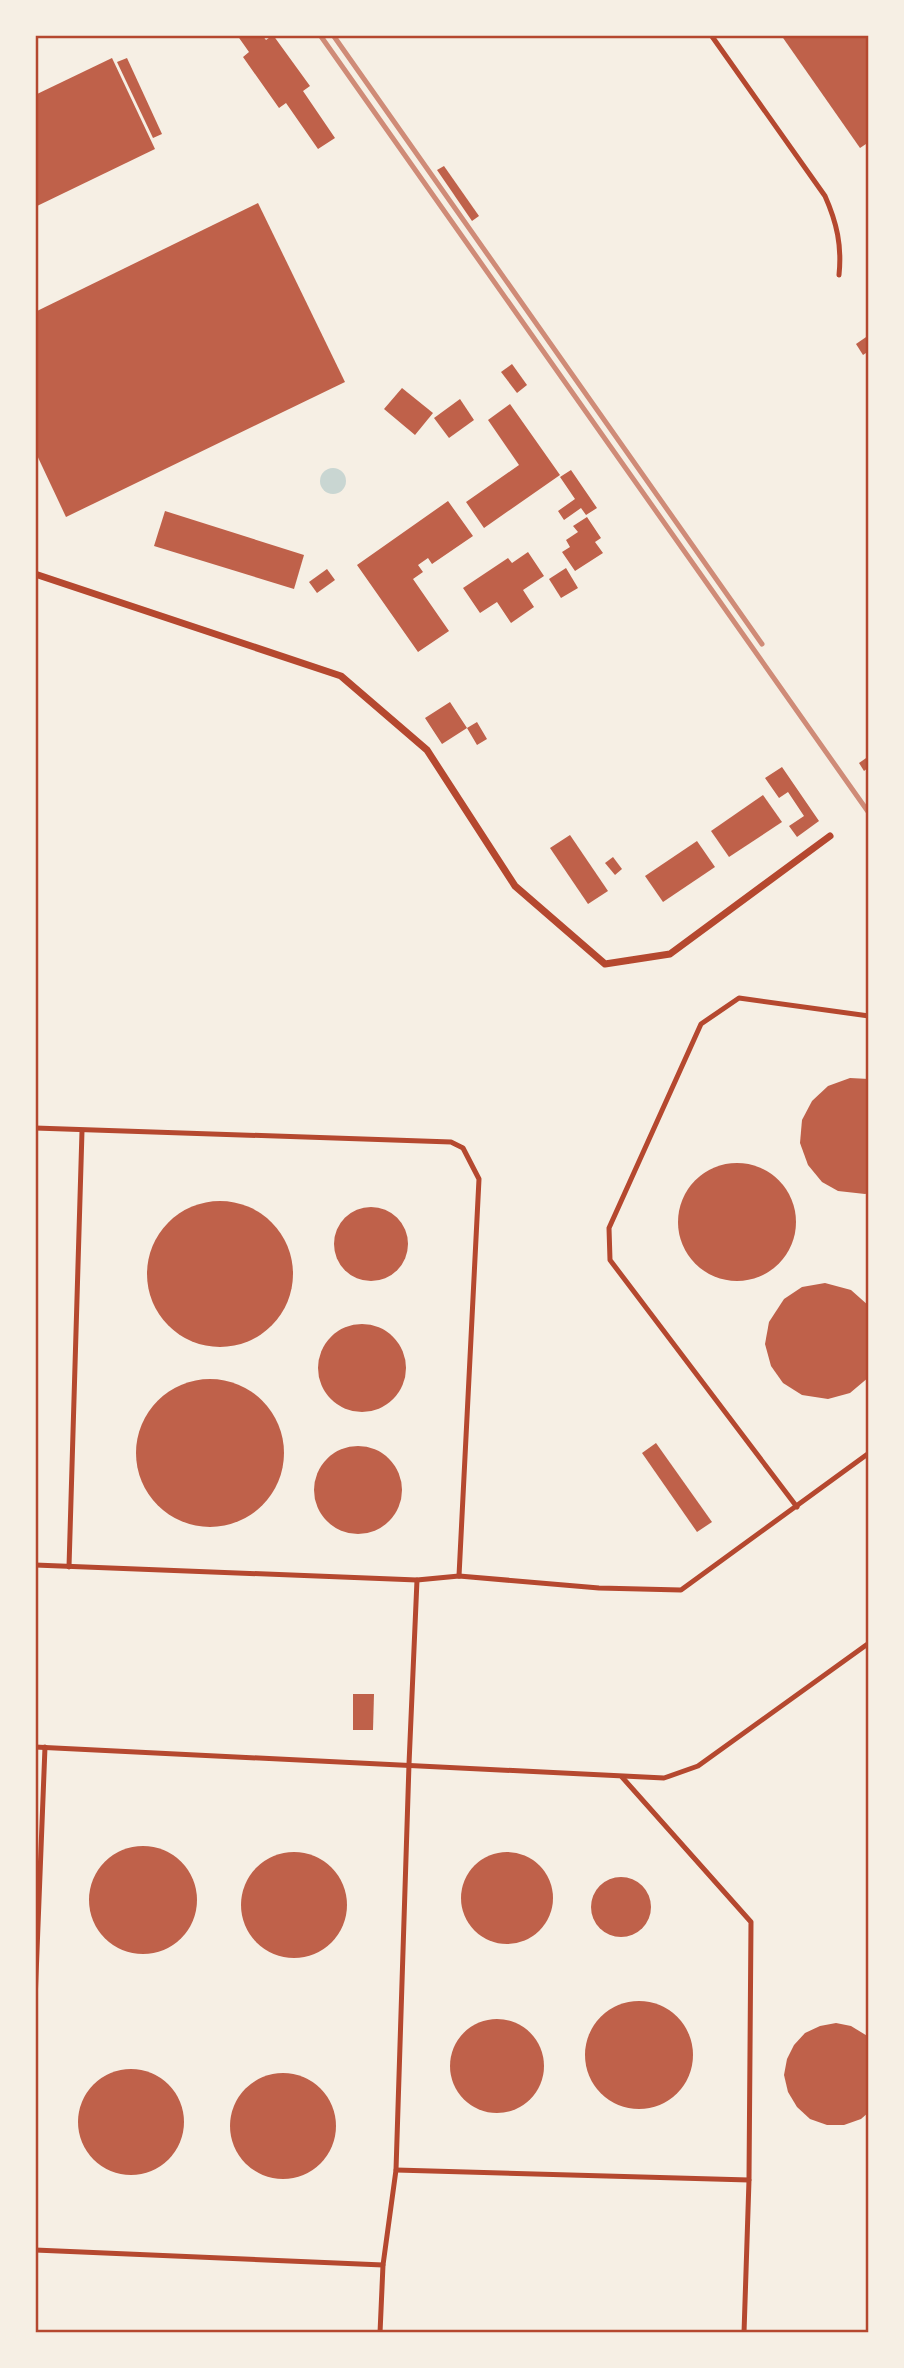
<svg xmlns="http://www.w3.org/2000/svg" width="904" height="2368" viewBox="0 0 904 2368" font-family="Georgia,serif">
<rect width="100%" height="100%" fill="#f6efe4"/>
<circle fill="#c9d6d2" cx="333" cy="481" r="13"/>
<g fill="#bf614a">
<path d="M 237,35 L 262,35 L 266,40 L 273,35 L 310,86 L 303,91 L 335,138 L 318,149 L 286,103 L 279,108 L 243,57 L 249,52 Z"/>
<path d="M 781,35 L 869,35 L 869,142 L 860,148 Z"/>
<path d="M 112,58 L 155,149 L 35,207 L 35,95 Z"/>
<path d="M 127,58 L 162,134 L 153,138 L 117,62 Z"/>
<path d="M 444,166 L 479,216 L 472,221 L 437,170 Z"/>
<path d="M 258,203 L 345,382 L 66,517 L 35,451 L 35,312 Z"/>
<path d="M 869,335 L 869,351 L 863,355 L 856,344 Z"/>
<path d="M 512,364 L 527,385 L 517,393 L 501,372 Z"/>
<path d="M 402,388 L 433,413 L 415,435 L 384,409 Z"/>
<path d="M 460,399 L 474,420 L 449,438 L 434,418 Z"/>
<path d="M 510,404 L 560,475 L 484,528 L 466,502 L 519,465 L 488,420 Z"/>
<path d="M 571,470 L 597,508 L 586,515 L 581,508 L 564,520 L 558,511 L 575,499 L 560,477 Z"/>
<path d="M 448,501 L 473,536 L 432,564 L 428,558 L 418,565 L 423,572 L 413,579 L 449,631 L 418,652 L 357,565 Z"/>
<path d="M 165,511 L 304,555 L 294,589 L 154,546 Z"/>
<path d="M 587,517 L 601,538 L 595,542 L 603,553 L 575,571 L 562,552 L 570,547 L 566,540 L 578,532 L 573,526 Z"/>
<path d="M 528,552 L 544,576 L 523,590 L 534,607 L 511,623 L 497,602 L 480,613 L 463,588 L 508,558 L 512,563 Z"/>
<path d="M 566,568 L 578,588 L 561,598 L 549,579 Z"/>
<path d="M 327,569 L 335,580 L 317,593 L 309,582 Z"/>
<path d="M 450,702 L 467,728 L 477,722 L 487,739 L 477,745 L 467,728 L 442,744 L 425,718 Z"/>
<path d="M 869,756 L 869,767 L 864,771 L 859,763 Z"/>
<path d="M 782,767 L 819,821 L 797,837 L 789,826 L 804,816 L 788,792 L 779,798 L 765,778 Z"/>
<path d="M 763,795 L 782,822 L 729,857 L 711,831 Z"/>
<path d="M 570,835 L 608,891 L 588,904 L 550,848 Z"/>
<path d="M 697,841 L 715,867 L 663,902 L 645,876 Z"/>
<path d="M 613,857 L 622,869 L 615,875 L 605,863 Z"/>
<path d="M 850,1078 L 869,1079 L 869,1193 L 865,1194 L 838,1191 L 822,1182 L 808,1165 L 800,1143 L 802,1120 L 812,1101 L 828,1086 Z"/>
<circle cx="737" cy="1222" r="59"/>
<circle cx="220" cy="1274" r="73"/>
<circle cx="371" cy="1244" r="37"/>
<path d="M 825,1283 L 851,1290 L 869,1306 L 869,1377 L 850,1393 L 828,1399 L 802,1395 L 783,1383 L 771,1366 L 765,1344 L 769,1322 L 784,1299 L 802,1287 Z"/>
<circle cx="362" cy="1368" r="44"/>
<circle cx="210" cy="1453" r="74"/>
<path d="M 656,1443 L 712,1522 L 697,1532 L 642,1453 Z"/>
<circle cx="358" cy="1490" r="44"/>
<path d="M 353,1694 L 374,1694 L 373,1730 L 353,1730 Z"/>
<circle cx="143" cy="1900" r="54"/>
<circle cx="507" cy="1898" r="46"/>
<circle cx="294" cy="1905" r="53"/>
<circle cx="621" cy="1907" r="30"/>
<circle cx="639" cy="2055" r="54"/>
<circle cx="497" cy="2066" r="47"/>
<path d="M 836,2023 L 851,2026 L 869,2037 L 869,2112 L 861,2119 L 844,2125 L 827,2125 L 810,2119 L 797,2107 L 788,2092 L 784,2075 L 787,2059 L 794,2045 L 805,2033 L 820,2026 Z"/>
<circle cx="131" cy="2122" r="53"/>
<circle cx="283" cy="2126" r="53"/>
</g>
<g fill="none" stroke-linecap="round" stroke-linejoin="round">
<g stroke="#b5482f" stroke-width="5">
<path d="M 711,35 L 825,196 C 837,223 842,246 839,275"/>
<path d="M 35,1128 L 451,1142 L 463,1148 L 479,1179 L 459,1576"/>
<path d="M 797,1507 L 610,1260 L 609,1228 L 701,1024 L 739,998 L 869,1016"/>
<path d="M 35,1565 L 417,1580 L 459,1576 L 599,1588 L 681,1590 L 869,1453"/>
<path d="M 69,1567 L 82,1131"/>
<path d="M 35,1747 L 664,1778 L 698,1766 L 869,1643"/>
<path d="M 622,1777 L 751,1922 L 749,2180 L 744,2333"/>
<path d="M 35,2002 L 45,1747"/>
<path d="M 396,2170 L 749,2180"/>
<path d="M 35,2250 L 383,2265"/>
<path d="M 380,2333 L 383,2265 L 396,2170 L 409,1764 L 417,1580"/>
</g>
<path stroke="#b5482f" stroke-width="7" d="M 35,574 L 341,676 L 427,750 L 515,886 L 605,964 L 670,954 L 830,836"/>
<g stroke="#cf8b77" stroke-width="5">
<path d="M 320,35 L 869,813"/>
<path d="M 333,35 L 762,644"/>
</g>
</g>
<rect width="904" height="2368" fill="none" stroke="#f6efe4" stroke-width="74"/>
<rect x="37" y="37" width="830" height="2294" fill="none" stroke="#b5482f" stroke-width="2.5"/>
</svg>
